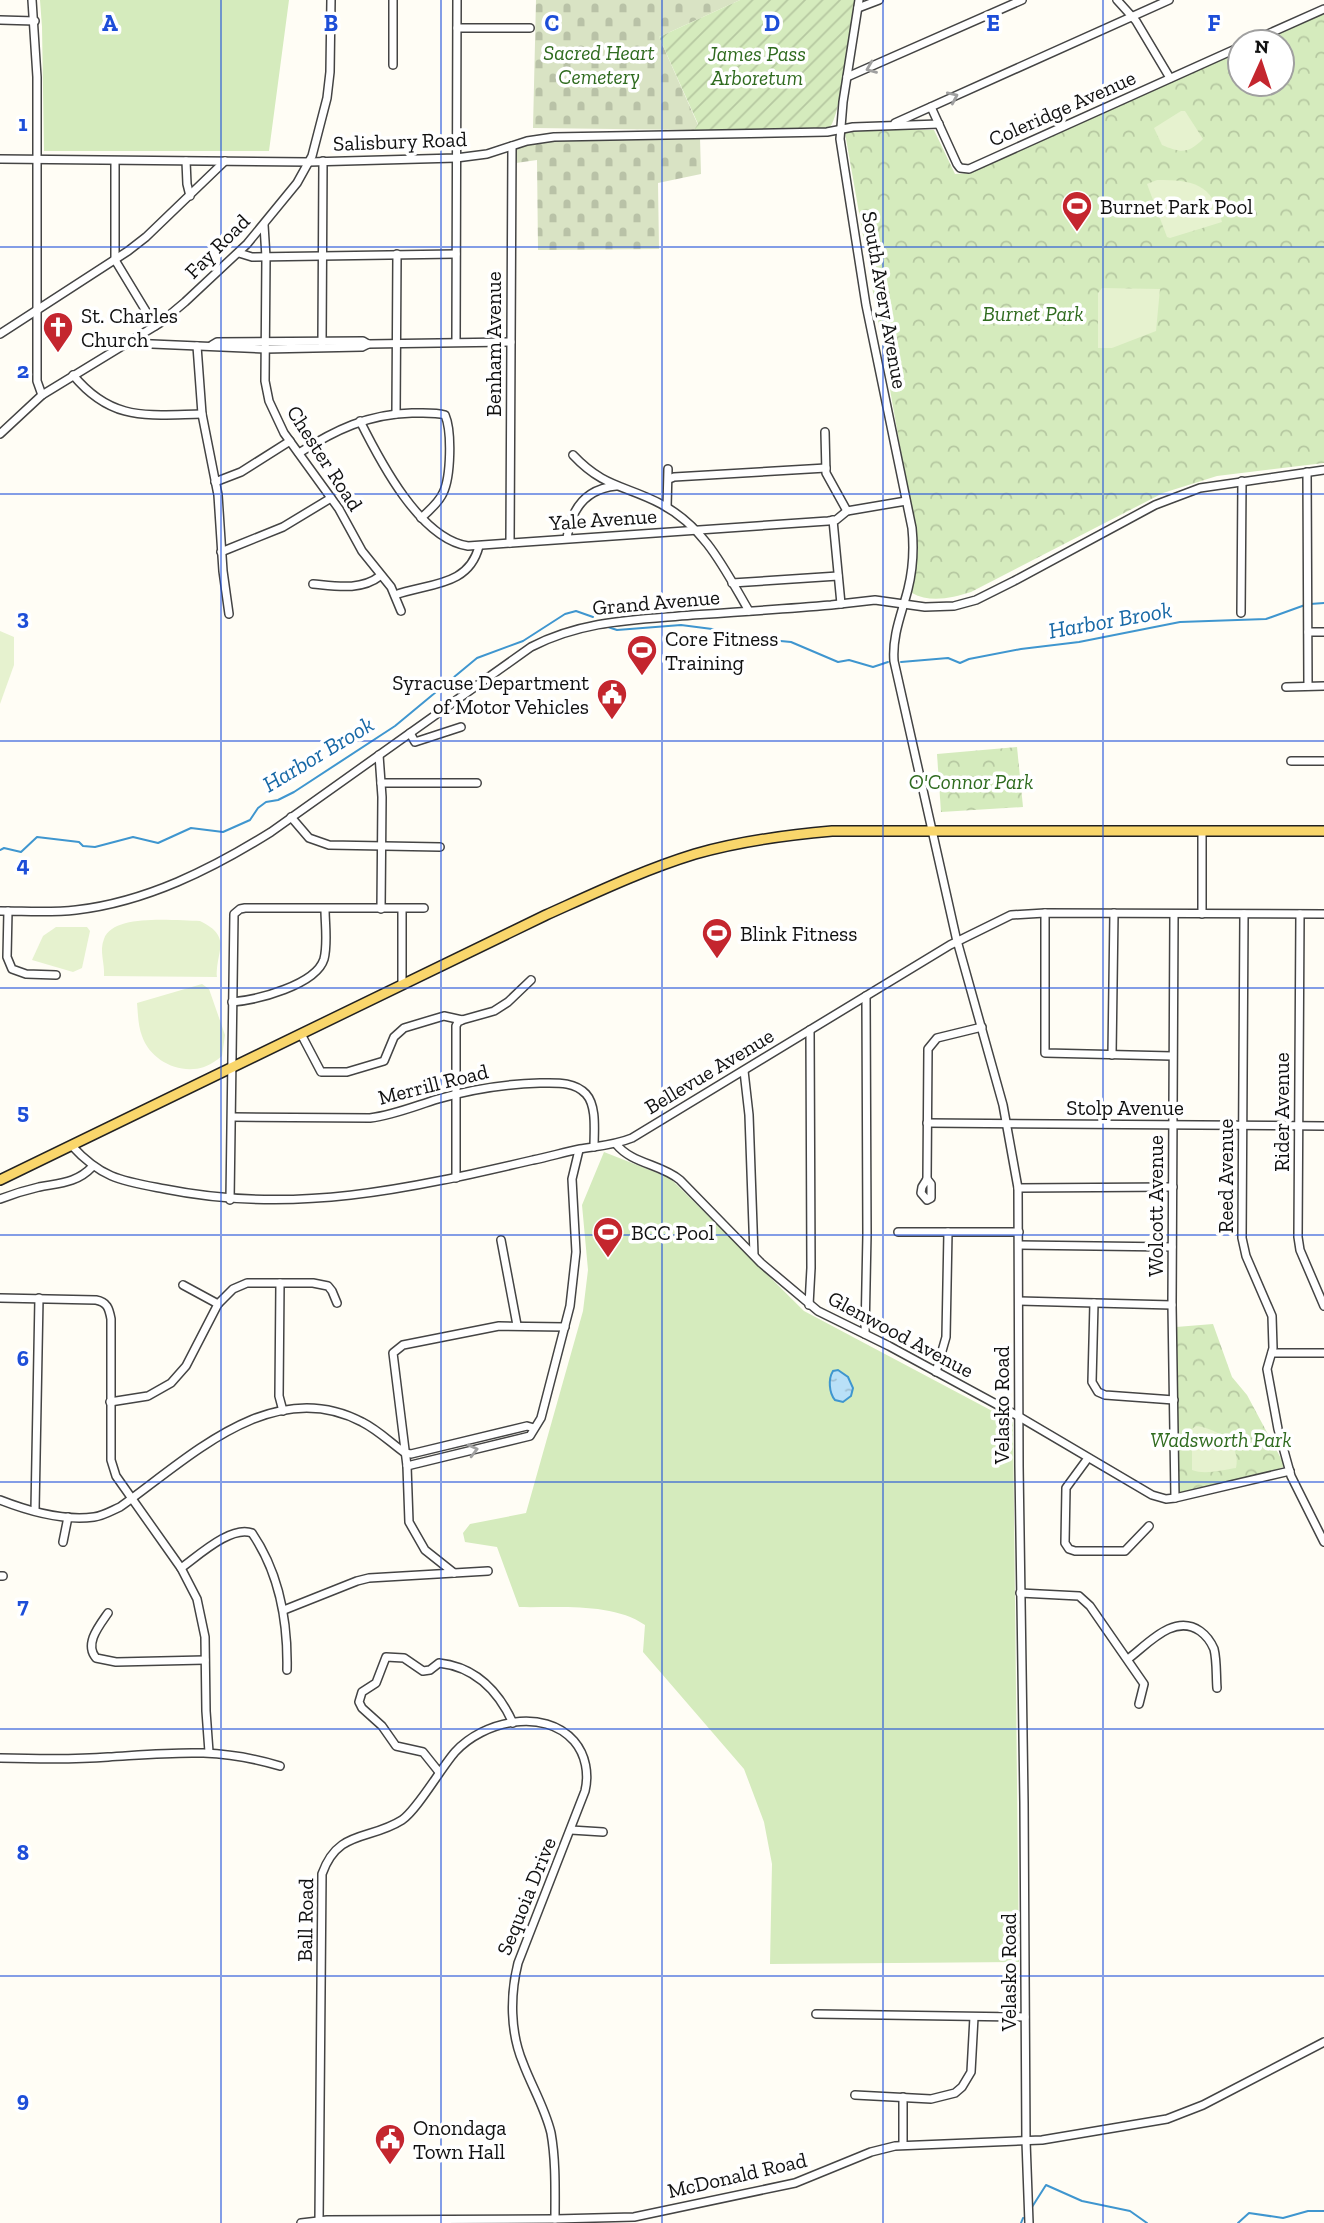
<svg xmlns="http://www.w3.org/2000/svg" width="1324" height="2223" viewBox="0 0 1324 2223" font-family="'Zilla Slab',serif">
<defs>
<pattern id="cemetery-stones" width="16" height="16" patternUnits="userSpaceOnUse" patternTransform="scale(1.75)"><rect width="16" height="16" fill="#d9e3c4"/><path d="M2 7V4a2 2 0 0 1 4 0v3zM10 15v-3a2 2 0 0 1 4 0v3z" fill="#b9c2a7"/></pattern>
<pattern id="park-crowns" width="20" height="18" patternUnits="userSpaceOnUse" patternTransform="scale(1.75)"><rect width="20" height="18" fill="#d5ebbd"/><path d="M2 6a3 3 0 1 1 6 0M12 15a3 3 0 1 1 6 0" fill="none" stroke="#b6c8a1"/></pattern>
<pattern id="garden-furrows" width="10" height="10" patternUnits="userSpaceOnUse" patternTransform="scale(1.75)"><rect width="10" height="10" fill="#d5ebbd"/><path d="M-1 1l2-2M0 10L10 0M9 11l2-2" fill="none" stroke="#b6c8a1"/></pattern>
<pattern id="water-ripples" width="26" height="14" patternUnits="userSpaceOnUse" patternTransform="scale(1.75)"><rect width="26" height="14" fill="#b9e0f7"/><path d="M2 4q2-2 4 0t4 0M15 11q2-2 4 0t4 0" fill="none" stroke="#9ebfd3"/></pattern>
</defs>
<rect width="100%" height="100%" fill="#fffdf5"/>
<g fill="#d5ebbd">
<path d="M 40,0 L 289,0 L 269,151 L 44,151 L 42,27 Z"/>
<path d="M 604,1152 L 670,1178 L 804,1311 L 1013,1422 L 1019,1962 L 770,1964 L 772,1864 L 764,1822 L 744,1769 L 643,1652 L 645,1625 C 612,1602 557,1608 519,1607 L 497,1547 L 465,1542 L 463,1533 L 470,1524 L 526,1513 L 583,1311 L 588,1270 L 582,1205 Z"/>
</g>
<g fill="url(#cemetery-stones)">
<path d="M 536,0 L 740,0 L 659,37 L 698,125 L 694,130 L 533,128 Z"/>
<path d="M 700,138 L 701,174 L 658,183 L 659,249 L 538,250 L 537,160 L 516,163 L 515,149 L 540,141 Z"/>
</g>
<g fill="url(#park-crowns)">
<path d="M 1324,12 L 1324,463 L 1217,476 L 1163,493 L 971,592 C 952,598 930,603 912,593 L 918,549 L 845,133 L 869,130 L 934,130 L 955,174 L 971,173 L 1240,50 L 1240,84 L 1282,84 L 1282,42 L 1258,42 Z"/>
<path d="M 1017,747 L 1023,807 L 941,812 L 937,754 Z"/>
<path d="M 1213,1324 L 1232,1377 L 1247,1395 L 1285,1466 L 1271,1473 L 1180,1494 L 1178,1491 L 1176,1327 Z"/>
</g>
<path fill="url(#garden-furrows)" d="M 740,0 L 855,0 C 851,25 842,114 829,129 L 694,130 L 698,124 L 659,37 Z"/>
<g fill="#e6f2cf">
<path d="M 1181,111 L 1185,111 L 1203,139 C 1188,154 1181,153 1162,145 L 1154,128 Z"/>
<path d="M 1157,180 C 1193,180 1212,183 1222,222 L 1170,238 L 1167,237 L 1147,184 Z"/>
<path d="M 1102,288 L 1160,289 L 1156,331 L 1112,348 L 1098,348 L 1098,293 Z"/>
<path d="M 0,631 L 14,637 L 14,665 L 0,704 Z"/>
<path d="M 200,921 C 233,937 216,950 217,977 L 104,976 C 105,963 99,951 104,939 C 113,913 176,921 200,921 Z"/>
<path d="M 56,927 L 87,927 L 90,931 L 82,968 L 73,972 L 32,960 L 43,936 Z"/>
<path d="M 202,984 L 209,989 L 225,1035 L 222,1056 C 217,1060 210,1065 204,1067 C 179,1075 150,1060 142,1036 C 138,1026 138,1013 137,1003 Z"/>
<path d="M 1196,1426 C 1217,1428 1242,1445 1236,1468 C 1222,1470 1205,1475 1192,1470 L 1192,1429 Z"/>
</g>
<path fill="url(#water-ripples)" stroke="#3f96cf" stroke-width="2" d="M 838,1370 L 848,1377 L 853,1388 L 851,1396 L 843,1402 L 835,1400 C 829,1393 828,1379 833,1371 Z"/>
<g fill="none" stroke-linecap="round" stroke-linejoin="round">
<g stroke="#3f96cf" stroke-width="2">
<path d="M 1310,604 L 1324,603"/>
<path d="M 608,627 L 617,630 L 681,625 L 712,629 L 726,636 L 791,642 L 838,662 L 849,660 L 873,667 L 888,662"/>
<path d="M 901,662 L 948,658 L 960,663 L 969,659 L 1021,649 L 1079,642 L 1180,622 L 1266,619 L 1305,605"/>
<path d="M 0,850 L 4,848 L 21,852 L 37,837 L 79,842 L 83,846 L 95,847 L 133,837 L 158,843 L 191,828 L 223,832 L 250,820 L 258,808 L 266,802 L 278,800 L 294,792 L 395,726 L 477,658 L 523,641 L 565,614 L 576,611 L 593,617"/>
<path d="M 1032,2207 L 1046,2185 L 1082,2201 L 1130,2211 L 1147,2223"/>
<path d="M 1021,2223 L 1023,2218"/>
<path d="M 1238,2223 L 1249,2213 L 1283,2218 L 1308,2211 L 1324,2211"/>
</g>
<g stroke="#444" stroke-width="10">
<g id="minor">
<path d="M 32,0 L 37,77 L 37,381 L 42,395"/>
<path d="M 859,0 L 843,102 L 840,139 L 866,305 L 912,528 C 914,548 913,569 908,589 C 902,613 892,635 894,661 L 956,937 L 1003,1105 L 1018,1188 L 1019,1466 L 1024,1803 L 1026,2141 L 1029,2223"/>
<path d="M 1117,0 L 1136,21 L 1170,78"/>
<path d="M 858,8 L 879,0"/>
<path d="M 0,20 L 35,21"/>
<path d="M 457,28 L 530,28"/>
<path d="M 1250,42 L 1324,9"/>
<path d="M 393,65 L 393,0"/>
<path d="M 847,77 L 1022,0"/>
<path d="M 931,107 L 957,164 L 960,168 L 969,169 L 1240,47"/>
<path d="M 895,123 L 1169,0"/>
<path d="M 0,159 L 309,162 L 456,158 L 487,154 L 527,141 L 554,137 L 827,132 L 853,127 L 939,124"/>
<path d="M 115,161 L 115,260 L 155,326"/>
<path d="M 186,161 L 187,184 L 190,196"/>
<path d="M 264,225 L 266,257 L 265,381 L 269,401 L 284,433 L 339,509 L 362,551 L 391,587 L 401,611"/>
<path d="M 239,253 L 252,257 L 456,254"/>
<path d="M 0,334 L 128,251 L 146,237 L 225,161"/>
<path d="M 456,342 L 457,0"/>
<path d="M 129,343 L 265,349 L 362,347 L 368,344"/>
<path d="M 322,343 L 323,161"/>
<path d="M 212,345 L 217,342 L 363,341 L 368,344 L 511,342"/>
<path d="M 197,346 L 202,414 L 218,495 L 223,571 L 229,614"/>
<path d="M 73,375 C 112,422 147,415 202,414"/>
<path d="M 396,414 L 397,254"/>
<path d="M 360,421 C 380,461 420,539 468,546 L 828,521 L 836,520 L 847,511 L 906,501"/>
<path d="M 825,432 L 826,473 L 847,511"/>
<path d="M 0,434 L 42,395 L 160,323 L 185,302 L 247,244 L 297,183 L 312,156 L 327,98 L 330,72 L 331,0"/>
<path d="M 299,453 C 335,430 368,414 412,413 C 423,413 435,412 445,415 C 452,431 451,477 443,493 C 439,502 429,511 421,518"/>
<path d="M 573,455 C 604,488 625,485 661,504 C 705,527 725,570 749,611"/>
<path d="M 1307,472 L 1308,686"/>
<path d="M 669,479 L 674,477 L 826,468"/>
<path d="M 215,482 L 241,472 L 290,441"/>
<path d="M 667,507 L 668,469"/>
<path d="M 833,520 L 841,604"/>
<path d="M 567,538 C 571,510 585,489 616,486"/>
<path d="M 510,543 L 512,146"/>
<path d="M 221,552 L 283,527 L 331,498"/>
<path d="M 732,583 L 838,576"/>
<path d="M 313,584 C 335,586 361,591 380,576"/>
<path d="M 395,595 C 428,583 469,587 479,546"/>
<path d="M 1241,613 L 1242,481"/>
<path d="M 1308,632 L 1324,632"/>
<path d="M 1286,687 L 1324,686"/>
<path d="M 410,733 L 415,742 L 461,727"/>
<path d="M 379,755 L 382,797 L 381,909"/>
<path d="M 1291,761 L 1324,761"/>
<path d="M 381,783 L 477,783"/>
<path d="M 291,817 L 309,838 L 329,845 L 440,847"/>
<path d="M 1202,831 L 1202,914"/>
<path d="M 0,911 C 25,911 51,913 76,910 C 146,902 212,869 271,832 L 531,647 C 583,620 635,620 692,615 C 738,612 785,609 831,605 L 875,600 L 925,607 L 954,606 L 976,600 L 1014,581 L 1155,505 L 1200,488 L 1324,470"/>
<path d="M 8,911 L 7,957 L 12,969 L 26,974 L 56,975"/>
<path d="M 1045,913 L 1045,1053 L 1172,1056"/>
<path d="M 1174,914 L 1172,1305 L 1175,1498"/>
<path d="M 1244,914 L 1242,1238 L 1246,1256 L 1272,1316 L 1273,1348 L 1267,1369 L 1278,1429 L 1291,1476 L 1324,1542"/>
<path d="M 1300,914 L 1298,1237 L 1300,1250 L 1324,1306"/>
<path d="M 402,985 L 402,909"/>
<path d="M 232,1002 C 257,1000 316,985 324,959 C 328,944 325,924 325,909"/>
<path d="M 301,1034 L 321,1072 L 347,1072 L 384,1061 L 394,1037 L 404,1028 L 444,1016 L 462,1020 L 494,1011 L 508,1002 L 531,980"/>
<path d="M 1112,1055 L 1114,913"/>
<path d="M 744,1071 L 749,1115 L 754,1255"/>
<path d="M 232,1117 L 370,1118 C 394,1115 415,1106 438,1099 C 472,1089 504,1084 540,1083 C 555,1083 574,1081 586,1094 C 597,1106 594,1131 594,1147"/>
<path d="M 927,1123 L 1324,1126"/>
<path d="M 616,1144 C 632,1164 661,1164 680,1180 L 761,1263 L 818,1311 L 889,1346 L 1018,1416 L 1152,1495 L 1166,1499 L 1175,1498 L 1290,1471"/>
<path d="M 72,1146 C 102,1179 123,1181 165,1189 C 294,1215 408,1189 533,1160 C 549,1157 564,1152 580,1149 C 598,1146 615,1145 632,1138 L 950,945 L 1011,915 L 1045,913 L 1324,914"/>
<path d="M 456,1178 L 456,1026 L 458,1022 L 462,1020"/>
<path d="M 927,1179 L 928,1049 L 937,1038 L 982,1027"/>
<path d="M 927,1179 L 931,1184 L 931,1198 L 927,1200 L 921,1193 L 922,1187 Z"/>
<path d="M 1018,1188 L 1173,1187"/>
<path d="M 0,1199 C 13,1194 26,1190 39,1187 C 59,1183 77,1183 92,1167"/>
<path d="M 230,1200 L 234,914 L 240,909 L 245,908 L 424,908"/>
<path d="M 898,1232 L 1019,1232"/>
<path d="M 501,1240 L 517,1325"/>
<path d="M 1019,1245 L 1172,1247"/>
<path d="M 280,1283 L 279,1396 L 283,1411"/>
<path d="M 183,1285 L 218,1304"/>
<path d="M 0,1298 L 96,1300 C 107,1302 109,1308 111,1319 L 111,1460 L 116,1476 L 181,1568 L 197,1599 L 205,1637 L 206,1711 L 209,1752"/>
<path d="M 1019,1301 L 1172,1305"/>
<path d="M 1094,1303 L 1092,1382 L 1098,1392 L 1105,1395 L 1174,1400"/>
<path d="M 809,1305 L 811,1268 L 810,1030"/>
<path d="M 865,1334 L 867,1234 L 866,996"/>
<path d="M 1272,1353 L 1324,1353"/>
<path d="M 936,1372 L 946,1337 L 948,1232"/>
<path d="M 110,1402 L 148,1396 L 171,1383 L 186,1366 L 218,1304 L 233,1289 L 247,1283 L 313,1283 L 328,1286 L 332,1291 L 337,1303"/>
<path d="M 1088,1458 L 1066,1488 L 1065,1543 L 1069,1549 L 1075,1551 L 1125,1551 L 1149,1526"/>
<path d="M 407,1466 L 530,1436 L 541,1418 L 570,1306 L 576,1252 L 572,1179 L 579,1150"/>
<path d="M 0,1500 C 28,1511 64,1521 94,1517 C 103,1516 111,1511 120,1507 C 188,1459 272,1374 362,1422 C 378,1430 391,1443 405,1453 L 411,1454 L 527,1426 L 534,1428"/>
<path d="M 35,1510 L 39,1298"/>
<path d="M 63,1542 L 68,1517"/>
<path d="M 181,1568 C 198,1556 231,1525 252,1533 C 280,1574 288,1622 287,1670"/>
<path d="M 454,1573 L 425,1550 L 409,1522 L 407,1466 L 393,1353 L 403,1345 L 499,1326 L 565,1327"/>
<path d="M 0,1576 L 3,1576"/>
<path d="M 1020,1593 L 1079,1596 L 1090,1606 L 1144,1684 L 1139,1704"/>
<path d="M 284,1610 L 357,1581 L 369,1578 L 488,1571"/>
<path d="M 108,1613 C 99,1626 84,1644 96,1658 L 116,1662 L 205,1660"/>
<path d="M 1128,1659 C 1148,1644 1174,1613 1200,1631 C 1207,1636 1211,1642 1214,1649 C 1217,1661 1216,1676 1217,1688"/>
<path d="M 0,1758 C 36,1759 72,1760 108,1757 C 172,1753 217,1747 280,1766"/>
<path d="M 439,1772 L 423,1752 L 396,1746 L 382,1726 L 362,1708 L 359,1702 L 362,1692 L 376,1683 L 386,1657 L 404,1658 L 423,1671 L 430,1670 L 439,1663 C 475,1667 498,1690 513,1723"/>
<path d="M 571,1830 L 603,1832"/>
<path d="M 816,2014 L 1025,2017"/>
<path d="M 855,2095 L 931,2099 L 955,2093 L 962,2087 L 971,2072 L 974,2017"/>
<path d="M 903,2097 L 903,2145"/>
<path d="M 319,2221 L 322,1874 C 338,1829 369,1841 402,1820 C 417,1810 441,1768 455,1752 C 483,1721 544,1707 574,1741 C 586,1755 589,1774 585,1791 L 518,1963 C 510,1995 510,2032 523,2063 C 532,2087 545,2108 551,2133 C 556,2161 555,2191 555,2219"/>
<path d="M 301,2223 L 327,2220 L 555,2219 L 634,2217 L 795,2183 L 871,2152 L 895,2146 L 1042,2140 L 1167,2119 L 1203,2105 L 1324,2042"/>
</g>
</g>
<g stroke="#222" stroke-width="12">
<path id="major" d="M 0,1180 L 546,915 C 595,893 643,870 695,854 C 740,841 786,835 832,831 L 1324,831"/>
</g>
<use href="#minor" stroke="#fff" stroke-width="7"/>
<use href="#major" stroke="#f9d66b" stroke-width="9"/>
</g>
<defs><path id="oneway-chevron" d="M-2-3.5L2.5 0L-2 3.5" fill="none" stroke-width="1.6" stroke-linecap="round" stroke-linejoin="round" transform="scale(1.75)"/></defs>
<g stroke="#a0a0a0">
<use href="#oneway-chevron" transform="translate(871 68) rotate(158)"/>
<use href="#oneway-chevron" transform="translate(953 97) rotate(-24)"/>
<use href="#oneway-chevron" transform="translate(473 1450) rotate(-14)"/>
</g>
<path fill="none" stroke="#1d4ed8" stroke-width="2" stroke-opacity="0.55" d="M 221,0 L 221,2223M 441,0 L 441,2223M 662,0 L 662,2223M 883,0 L 883,2223M 1103,0 L 1103,2223M 0,247 L 1324,247M 0,494 L 1324,494M 0,741 L 1324,741M 0,988 L 1324,988M 0,1235 L 1324,1235M 0,1482 L 1324,1482M 0,1729 L 1324,1729M 0,1976 L 1324,1976"/>
<defs>
<g id="stadium-pin" transform="scale(1.575)"><path d="M0 17L-7.5 6A9.5 9.5 0 1 1 7.5 6Z" fill="#c4262e" stroke="#fff"/><path d="M0-5a6.5 5 0 1 0 0 10a6.5 5 0 1 0 0-10ZM-3.5-1.8h7v3.6h-7Z" fill="#fff"/></g>
<g id="church-pin" transform="scale(1.575)"><path d="M0 17L-7.5 6A9.5 9.5 0 1 1 7.5 6Z" fill="#c4262e" stroke="#fff"/><path d="M-1.2-6h2.4v3.5h3.3v2.4h-3.3V6h-2.4V-.1h-3.3v-2.4h3.3Z" fill="#fff"/></g>
<g id="civic-pin" transform="scale(1.575)"><path d="M0 17L-7.5 6A9.5 9.5 0 1 1 7.5 6Z" fill="#c4262e" stroke="#fff"/><path d="M-.6-6.5H3V-4.5H.6V-3L4-1V1h2V6H-6V1h2V-1L-.6-3ZM-1.2 2.5V6h2.4V2.5Z" fill="#fff"/></g>
</defs>
<g fill-rule="evenodd">
<use href="#stadium-pin" x="1077" y="206"/>
<use href="#church-pin" x="58" y="327"/>
<use href="#stadium-pin" x="642" y="650"/>
<use href="#civic-pin" x="612" y="694"/>
<use href="#stadium-pin" x="717" y="933"/>
<use href="#stadium-pin" x="608" y="1232"/>
<use href="#civic-pin" x="390" y="2139"/>
</g>
<g text-anchor="middle" dominant-baseline="central" stroke-width="7" stroke-linejoin="round" paint-order="stroke">
<g font-size="21" font-style="italic" fill="#2f6b1f" stroke="#fff">
<text x="599" y="52">Sacred Heart<tspan x="599" dy="24">Cemetery</tspan></text>
<text x="757" y="53">James Pass<tspan x="757" dy="24">Arboretum</tspan></text>
<text x="1033" y="313">Burnet Park</text>
<text x="971" y="781">O'Connor Park</text>
<text x="1221" y="1439">Wadsworth Park</text>
</g>
<g font-size="21" fill="#111" stroke="#fff">
<text transform="translate(1062 108) rotate(-24)">Coleridge Avenue</text>
<text transform="translate(400 141) rotate(-2)">Salisbury Road</text>
<text transform="translate(217 246) rotate(-45)">Fay Road</text>
<text transform="translate(885 300) rotate(80)">South Avery Avenue</text>
<text transform="translate(493 344) rotate(-90)">Benham Avenue</text>
<text transform="translate(325 458) rotate(57)">Chester Road</text>
<text transform="translate(603 519) rotate(-4)">Yale Avenue</text>
<text transform="translate(656 602) rotate(-5)">Grand Avenue</text>
<text transform="translate(709 1071) rotate(-31)">Bellevue Avenue</text>
<text transform="translate(433 1084) rotate(-14)">Merrill Road</text>
<text x="1125" y="1107">Stolp Avenue</text>
<text transform="translate(1281 1112) rotate(-90)">Rider Avenue</text>
<text transform="translate(1225 1176) rotate(-90)">Reed Avenue</text>
<text transform="translate(1155 1206) rotate(-90)">Wolcott Avenue</text>
<text transform="translate(901 1334) rotate(28)">Glenwood Avenue</text>
<text transform="translate(1001 1405) rotate(-90)">Velasko Road</text>
<text transform="translate(526 1896) rotate(-68)">Sequoia Drive</text>
<text transform="translate(305 1920) rotate(-89)">Ball Road</text>
<text transform="translate(1008 1972) rotate(-90)">Velasko Road</text>
<text transform="translate(737 2175) rotate(-13)">McDonald Road</text>
</g>
<g font-size="21" fill="#111" stroke="#fff" text-anchor="start">
<text x="1100" y="206">Burnet Park Pool</text>
<text x="81" y="315">St. Charles<tspan x="81" dy="24">Church</tspan></text>
<text x="665" y="638">Core Fitness<tspan x="665" dy="24">Training</tspan></text>
<text x="589" y="682" text-anchor="end">Syracuse Department<tspan x="589" dy="24">of Motor Vehicles</tspan></text>
<text x="740" y="933">Blink Fitness</text>
<text x="631" y="1232">BCC Pool</text>
<text x="413" y="2127">Onondaga<tspan x="413" dy="24">Town Hall</tspan></text>
</g>
<g font-size="23" font-style="italic" fill="#1768a6" stroke="#fff">
<text transform="translate(1110 620) rotate(-10)">Harbor Brook</text>
<text transform="translate(318 754) rotate(-31)">Harbor Brook</text>
</g>
</g>
<g font-size="23" text-anchor="middle" font-weight="bold" fill="#1d4ed8" stroke="#fff" stroke-width="7" stroke-linejoin="round" paint-order="stroke">
<text x="110" y="31">A</text>
<text x="331" y="31">B</text>
<text x="552" y="31">C</text>
<text x="772" y="31">D</text>
<text x="993" y="31">E</text>
<text x="1214" y="31">F</text>
<text x="23" y="131">1</text>
<text x="23" y="378">2</text>
<text x="23" y="625">3</text>
<text x="23" y="872">4</text>
<text x="23" y="1119">5</text>
<text x="23" y="1366">6</text>
<text x="23" y="1613">7</text>
<text x="23" y="1860">8</text>
<text x="23" y="2107">9</text>
</g>
<g transform="translate(1261 63) rotate(3)"><circle r="33" fill="#ffffff" stroke="#a0a0a0" stroke-width="2"/>
<path d="M0-5L12 26L0 18L-12 26Z" fill="#c4262e"/>
<text y="-10" font-size="19" font-weight="bold" text-anchor="middle" fill="#111111">N</text>
</g>
</svg>
